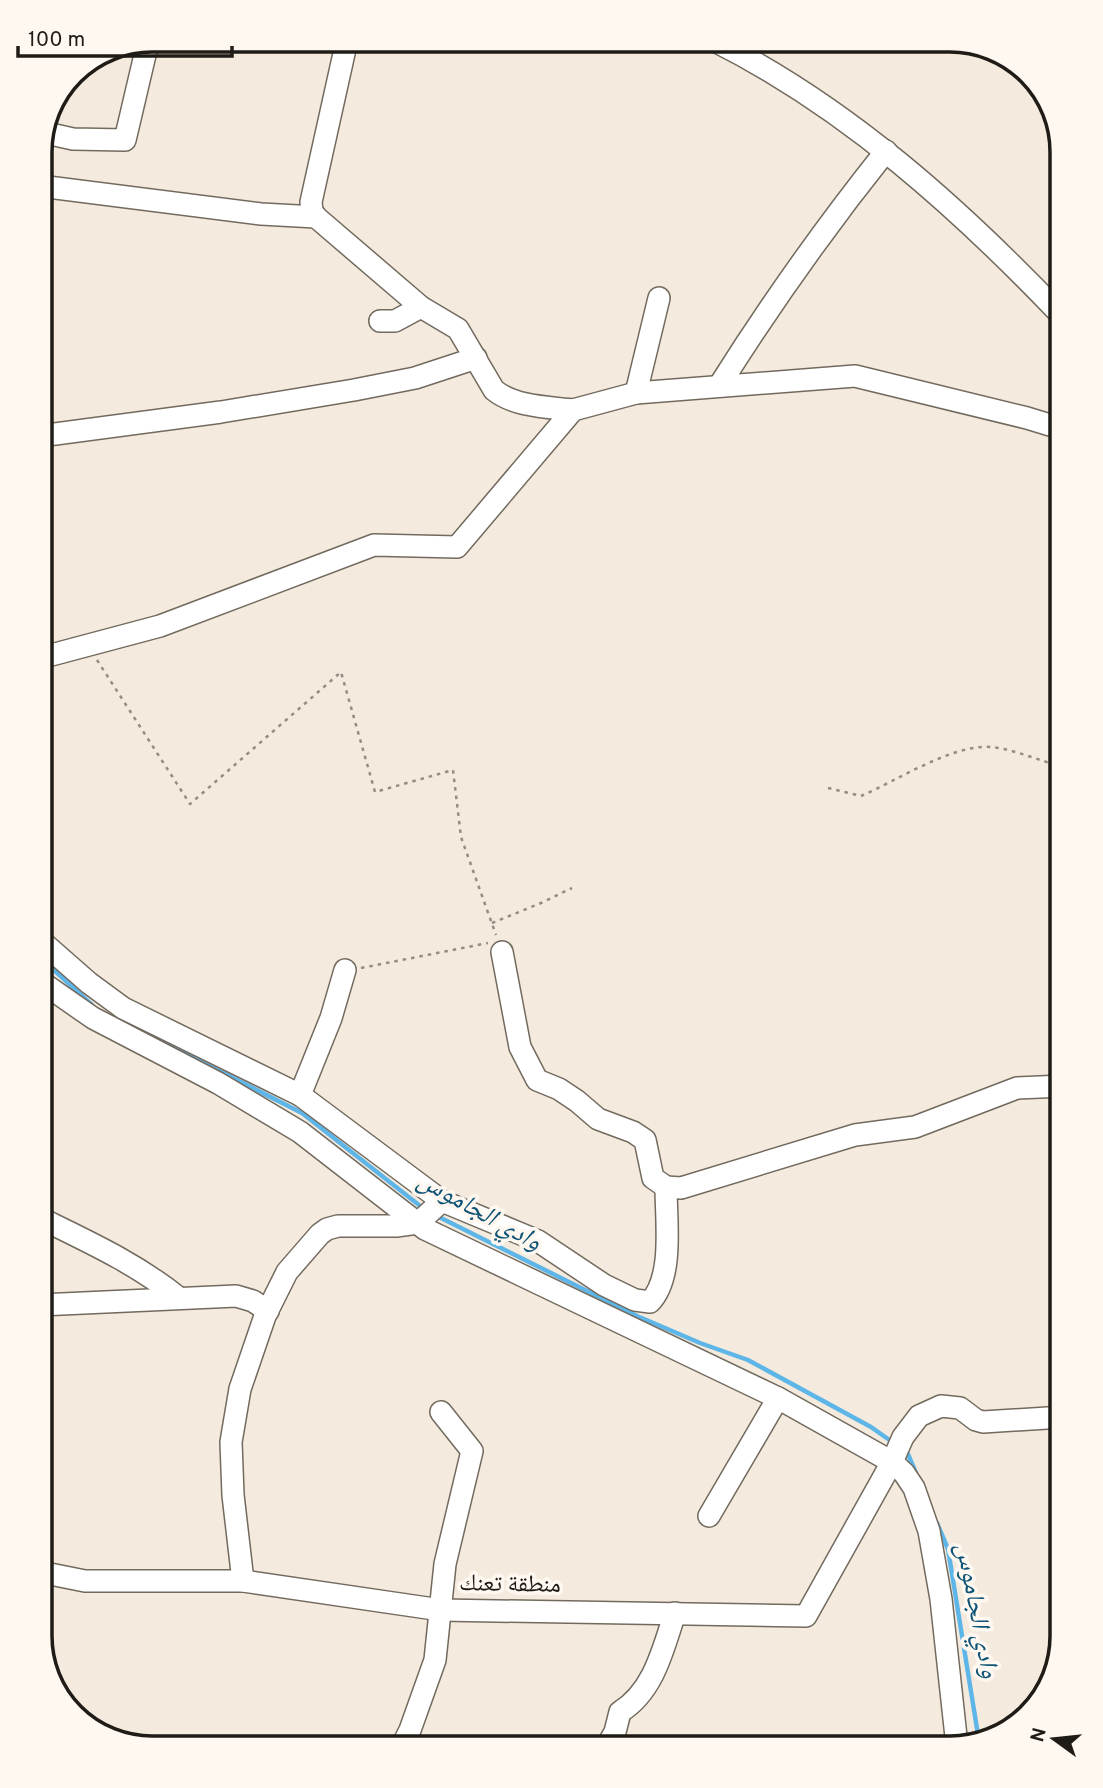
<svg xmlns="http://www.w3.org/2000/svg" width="1103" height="1788" viewBox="0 0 1103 1788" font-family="Overpass,'Noto Naskh Arabic',sans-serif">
<rect width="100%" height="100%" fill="#f4eadd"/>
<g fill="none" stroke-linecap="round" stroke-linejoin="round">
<g stroke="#5eb6e8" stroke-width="4.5">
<path d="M 40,957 L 92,1005"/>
<path d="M 121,1021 L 302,1113 L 424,1209"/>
<path d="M 435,1215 L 637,1316 L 700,1343 L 748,1360 L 871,1427 L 888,1439"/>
<path d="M 907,1452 L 916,1473"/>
<path d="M 937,1523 L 948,1549 L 979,1741"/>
</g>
<g stroke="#726a5e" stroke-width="24">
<g id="minor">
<path d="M 347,40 L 311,202 L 312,211 L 316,217 L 421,307 L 458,329 L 494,390 C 515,407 548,407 573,410"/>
<path d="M 713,40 C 847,107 960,209 1063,317"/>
<path d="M 46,133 L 73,139 L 125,140 L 148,42"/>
<path d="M 40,186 L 261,214 L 316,217"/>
<path d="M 380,321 L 395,321 L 421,307"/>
<path d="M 719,386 C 770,305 826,226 886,151"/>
<path d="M 636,393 L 659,298"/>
<path d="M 40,436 L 221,412 L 354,390 L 415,378 L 476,358"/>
<path d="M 40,658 L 160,626 L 374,545 L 457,547 L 573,410 L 636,393 L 855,376 L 1027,418 L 1063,429"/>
<path d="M 40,940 L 89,983 L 123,1008 L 300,1095 L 442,1201 L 538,1241 L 604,1285 L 635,1300 L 650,1302 C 674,1277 666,1221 666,1187"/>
<path d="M 502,952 L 520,1047 L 537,1080 L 559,1089 L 577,1101 L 598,1119 L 633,1132 L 645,1140 L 653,1178 L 666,1187 L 681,1188 L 855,1135 L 915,1127 L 1017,1088 L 1063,1086"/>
<path d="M 40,981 L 93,1018 L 218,1083 L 300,1132 L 425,1229 L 778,1398 L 892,1462 L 904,1473 L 914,1488 L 929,1531 L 941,1599 L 957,1746"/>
<path d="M 300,1095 L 331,1018 L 345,970"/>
<path d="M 40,1218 C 89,1242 137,1264 179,1298"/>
<path d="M 40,1305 L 236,1296 L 253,1301 L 268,1311"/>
<path d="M 709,1516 L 778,1398"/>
<path d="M 40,1572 L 85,1581 L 243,1581 L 441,1610 L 806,1616 L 892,1462 L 903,1437 L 919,1416 L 941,1406 L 960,1408 L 976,1420 L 983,1422 L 1063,1417"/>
<path d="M 243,1581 L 233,1495 L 231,1442 L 240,1389 L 265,1316 L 287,1272 L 320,1234 L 327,1229 L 338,1226 L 396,1226 L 418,1223 L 442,1201"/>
<path d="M 401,1748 L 410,1730 L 435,1660 L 445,1564 L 472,1451 L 441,1412"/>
<path d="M 606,1748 L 615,1732 L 620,1712 C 654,1691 663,1649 675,1613"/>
</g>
</g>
<g stroke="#948d84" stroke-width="2.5" stroke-dasharray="3.5 5" stroke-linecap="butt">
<path d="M 97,660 L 190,804 L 341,672 L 375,792 L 453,770 L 461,837 L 496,935"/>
<path d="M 828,788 L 861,796 C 896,781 953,744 990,747 C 1014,749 1040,761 1063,767"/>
<path d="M 492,923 L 541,903 L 572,888"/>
<path d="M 361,968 L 488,943"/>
</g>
<use href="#minor" stroke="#fff" stroke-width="21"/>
</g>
<g text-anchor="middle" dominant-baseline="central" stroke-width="7" stroke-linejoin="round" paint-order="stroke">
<g font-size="24" fill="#1f1b16" stroke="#fef8f0">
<text transform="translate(510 1585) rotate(1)">منطقة تعنك</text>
</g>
<g font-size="26" font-style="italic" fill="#0f5476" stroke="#fef8f0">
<text transform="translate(479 1212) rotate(29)">وادي الجاموس</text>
<text transform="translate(976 1611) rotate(79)">وادي الجاموس</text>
</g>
</g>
<path d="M0 0H1103V1788H0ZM152 52H950A100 100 0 0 1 1050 152V1636A100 100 0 0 1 950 1736H152A100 100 0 0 1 52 1636V152A100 100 0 0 1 152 52Z" fill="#fef8f0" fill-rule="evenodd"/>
<path fill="none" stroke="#1f1b16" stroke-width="3.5" d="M152 52H950A100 100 0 0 1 1050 152V1636A100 100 0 0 1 950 1736H152A100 100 0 0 1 52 1636V152A100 100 0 0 1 152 52Z"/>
<g transform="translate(1054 1739) rotate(285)" stroke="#fef8f0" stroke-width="5" paint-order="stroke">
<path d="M0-5L12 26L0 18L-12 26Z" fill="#1f1b16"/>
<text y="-10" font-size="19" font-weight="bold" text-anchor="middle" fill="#1f1b16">N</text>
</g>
<path d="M18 46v10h214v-10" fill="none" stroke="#1f1b16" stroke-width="3.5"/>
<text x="28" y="46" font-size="21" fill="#1f1b16" stroke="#fef8f0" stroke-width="5" paint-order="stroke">100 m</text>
</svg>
